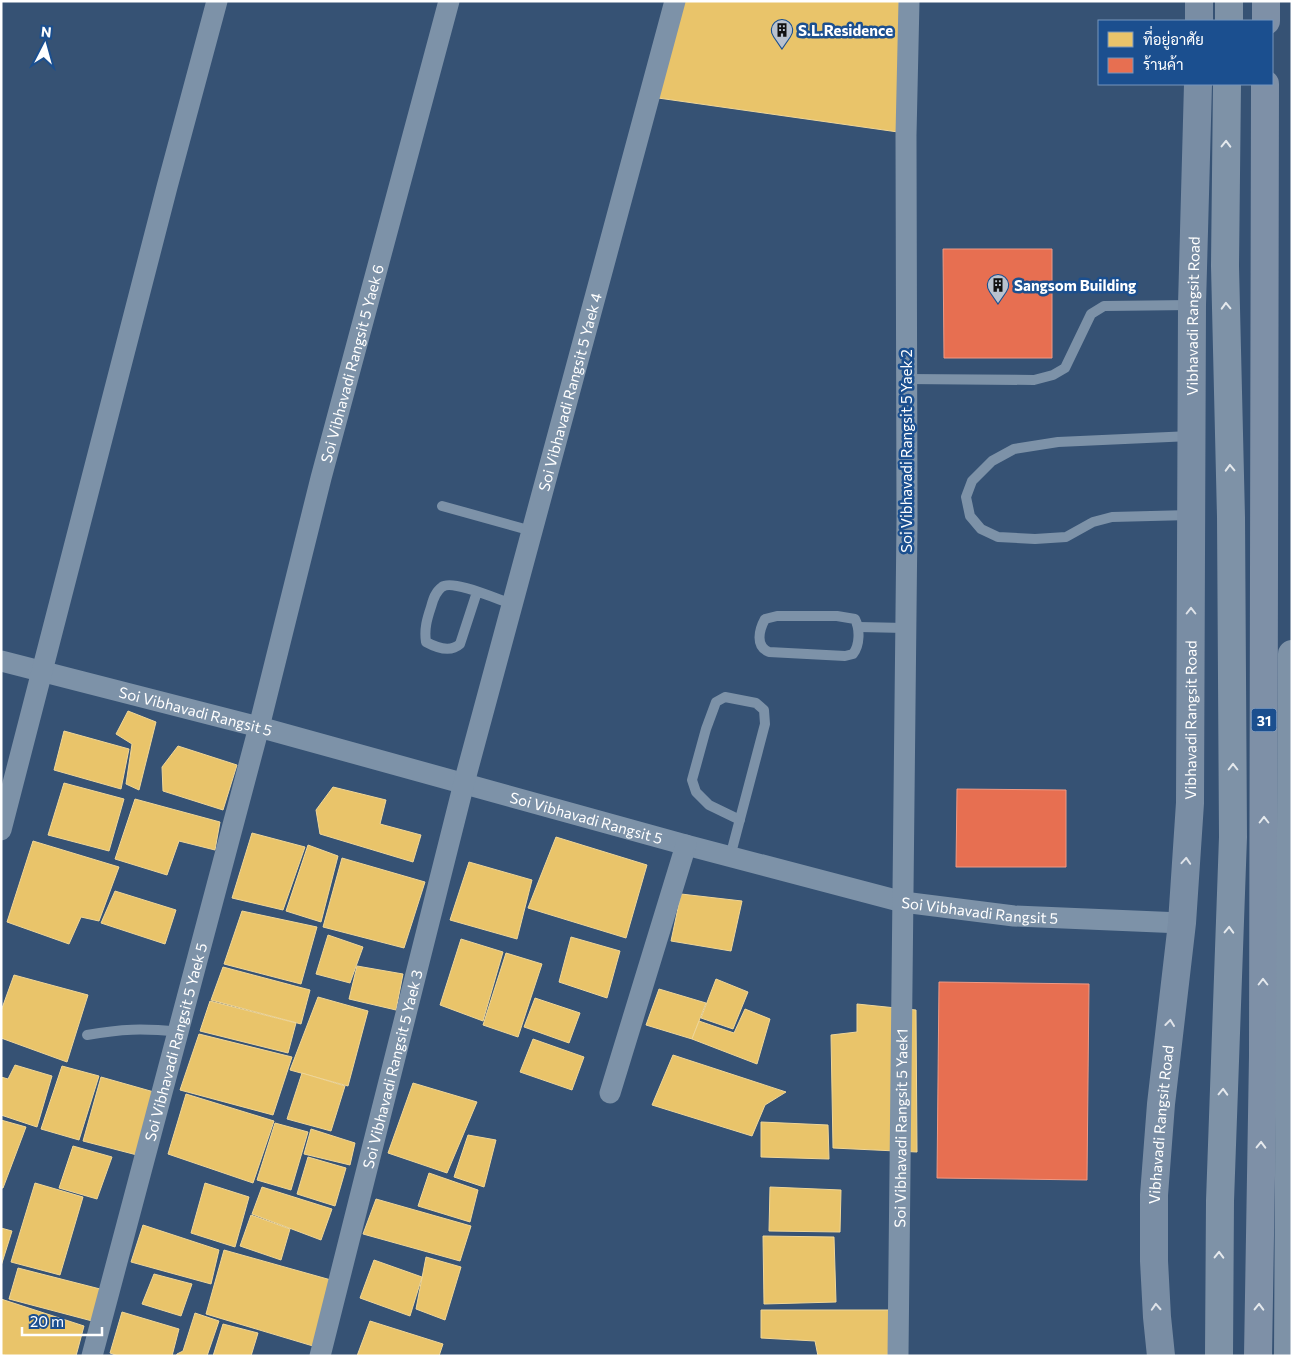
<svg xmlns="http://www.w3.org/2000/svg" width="1293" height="1357" viewBox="0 0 1293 1357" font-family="Commissioner,Sarabun,sans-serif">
<rect width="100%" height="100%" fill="#365274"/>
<g fill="#e9c46a" stroke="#f0d697">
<path d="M 677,1 L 899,1 L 905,133 L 651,97 Z"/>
<path d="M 128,711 L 156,722 L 139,790 L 126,784 L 132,744 L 116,734 Z"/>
<path d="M 64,731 L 129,749 L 121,789 L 54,770 Z"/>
<path d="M 178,746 L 237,765 L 223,810 L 163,791 L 162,767 Z"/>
<path d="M 64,783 L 124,799 L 109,851 L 48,835 Z"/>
<path d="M 333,787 L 386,800 L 380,824 L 421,835 L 413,862 L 320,834 L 316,810 Z"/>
<path d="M 135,799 L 220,822 L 215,850 L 179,841 L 167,875 L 115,859 Z"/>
<path d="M 252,833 L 305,847 L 283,910 L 232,898 Z"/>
<path d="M 556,837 L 647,865 L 626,938 L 528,908 Z"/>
<path d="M 33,841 L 119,867 L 99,921 L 81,917 L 69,944 L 7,922 Z"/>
<path d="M 308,845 L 338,856 L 321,922 L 286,911 Z"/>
<path d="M 342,858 L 425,882 L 404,948 L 323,927 Z"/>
<path d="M 469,862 L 532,880 L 517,939 L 450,920 Z"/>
<path d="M 115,891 L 176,910 L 165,944 L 101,923 Z"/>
<path d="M 681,894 L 742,901 L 731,951 L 671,941 Z"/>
<path d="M 242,911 L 317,927 L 301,984 L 224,964 Z"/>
<path d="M 328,935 L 363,947 L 350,983 L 316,974 Z"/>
<path d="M 571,937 L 620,951 L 607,998 L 559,982 Z"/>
<path d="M 461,939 L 503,952 L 483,1021 L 440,1005 Z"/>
<path d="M 506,953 L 542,964 L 518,1037 L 483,1025 Z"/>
<path d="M 357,966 L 403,974 L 396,1010 L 349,999 Z"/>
<path d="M 223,967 L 310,990 L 301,1024 L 211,1000 Z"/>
<path d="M 14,975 L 88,995 L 67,1062 L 1,1038 L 1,1011 Z"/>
<path d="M 716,979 L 748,992 L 733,1029 L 701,1018 Z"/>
<path d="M 659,989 L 706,1003 L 692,1039 L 646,1025 Z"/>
<path d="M 318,997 L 368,1011 L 348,1086 L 290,1070 Z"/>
<path d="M 535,998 L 580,1013 L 569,1043 L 524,1027 Z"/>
<path d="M 210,1001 L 296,1023 L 288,1053 L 200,1031 Z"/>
<path d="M 857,1004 L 916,1010 L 917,1152 L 833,1148 L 831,1035 L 857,1032 Z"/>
<path d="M 745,1009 L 770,1019 L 757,1064 L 692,1039 L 699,1021 L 734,1033 Z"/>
<path d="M 199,1034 L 292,1057 L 273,1115 L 180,1090 Z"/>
<path d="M 533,1039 L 584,1057 L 572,1090 L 520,1072 Z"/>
<path d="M 673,1055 L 786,1092 L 765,1105 L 752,1136 L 652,1105 Z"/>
<path d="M 15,1065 L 52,1076 L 37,1127 L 1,1115 L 1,1077 L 8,1079 Z"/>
<path d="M 62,1066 L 99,1076 L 79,1140 L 41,1129 Z"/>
<path d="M 302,1073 L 345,1086 L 331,1131 L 287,1119 Z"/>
<path d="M 101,1077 L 154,1092 L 137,1155 L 83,1141 Z"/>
<path d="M 413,1083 L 477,1102 L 447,1173 L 388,1153 Z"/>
<path d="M 186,1094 L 274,1121 L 253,1183 L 168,1154 Z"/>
<path d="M 1,1120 L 26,1127 L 3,1188 L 1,1188 Z"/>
<path d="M 761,1122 L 828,1125 L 829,1159 L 761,1157 Z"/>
<path d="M 275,1123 L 308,1132 L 291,1190 L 257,1180 Z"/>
<path d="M 311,1129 L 355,1143 L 350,1165 L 304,1154 Z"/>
<path d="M 468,1135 L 496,1140 L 484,1187 L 454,1177 Z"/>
<path d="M 73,1146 L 112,1157 L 97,1199 L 59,1188 Z"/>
<path d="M 308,1157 L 346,1168 L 335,1206 L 297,1194 Z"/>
<path d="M 429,1173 L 478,1190 L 470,1222 L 418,1206 Z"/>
<path d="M 35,1183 L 83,1197 L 60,1275 L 11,1262 Z"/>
<path d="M 205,1183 L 249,1197 L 235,1247 L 191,1233 Z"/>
<path d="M 262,1187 L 332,1209 L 321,1240 L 252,1214 Z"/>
<path d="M 770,1187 L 841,1190 L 840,1232 L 769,1231 Z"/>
<path d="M 376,1199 L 471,1226 L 460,1261 L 363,1234 Z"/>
<path d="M 251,1215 L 290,1229 L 281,1260 L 240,1246 Z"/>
<path d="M 143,1225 L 219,1250 L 211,1284 L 131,1262 Z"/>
<path d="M 1,1228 L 12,1231 L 1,1266 Z"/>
<path d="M 763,1236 L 834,1237 L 836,1302 L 764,1304 Z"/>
<path d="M 224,1250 L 331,1280 L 313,1346 L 206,1314 Z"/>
<path d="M 426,1257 L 461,1267 L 445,1320 L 416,1309 Z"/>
<path d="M 374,1260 L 422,1277 L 410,1316 L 360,1298 Z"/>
<path d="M 18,1268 L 104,1290 L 96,1322 L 9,1299 Z"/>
<path d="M 154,1274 L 192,1284 L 181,1316 L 142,1304 Z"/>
<path d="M 1,1299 L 84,1326 L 76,1356 L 7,1356 L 1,1354 Z"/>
<path d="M 761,1310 L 891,1310 L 888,1356 L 818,1356 L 815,1341 L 761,1338 Z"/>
<path d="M 122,1312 L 179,1329 L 172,1356 L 118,1356 L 110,1353 Z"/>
<path d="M 195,1313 L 219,1321 L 207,1356 L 176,1356 L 177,1354 L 183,1351 Z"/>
<path d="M 370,1321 L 443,1344 L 439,1356 L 357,1356 Z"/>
<path d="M 223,1324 L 258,1333 L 251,1356 L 213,1356 Z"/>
</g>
<g fill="#e76f51" stroke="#ee9a85">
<path d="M 943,249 L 1052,249 L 1052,358 L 944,358 Z"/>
<path d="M 957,789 L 1066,790 L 1066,867 L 956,867 Z"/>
<path d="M 939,982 L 1089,984 L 1087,1180 L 937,1178 Z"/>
</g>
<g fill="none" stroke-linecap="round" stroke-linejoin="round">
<g stroke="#7d92a8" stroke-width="10">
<path d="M 906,379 L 1034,380 L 1053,375 L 1065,368 L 1091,314 L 1104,306 L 1191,305"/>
<path d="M 442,506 L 532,531"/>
<path d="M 1190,515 L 1112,517 L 1093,522 L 1066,537 L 1035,539 L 998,537 L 981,529 L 970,516 L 966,497 L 972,481 L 992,461 L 1014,449 L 1058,442 L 1191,436"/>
<path d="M 477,592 L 460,644 C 450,653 437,648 426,642 C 424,629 427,619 431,607 C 433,600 435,592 442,587 C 452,579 499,600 512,604"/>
<path d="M 777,616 L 837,616 L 855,619 C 860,629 860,645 853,654 L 845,656 L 769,652 C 755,646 759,630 765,619 Z"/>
<path d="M 859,627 L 905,628"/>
<path d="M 730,857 L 765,724 L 764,710 L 756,703 L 725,697 L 716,702 L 706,729 L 692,780 L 696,792 L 709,805 L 740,820"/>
<path d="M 87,1035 C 121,1029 143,1028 178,1032"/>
</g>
<g stroke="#7d92a8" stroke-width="21">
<path id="s1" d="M 1,661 L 259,727 L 686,845 L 903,902 L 1014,916 L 1182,923"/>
<path d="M 1,830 L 167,187 L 217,1"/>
<path d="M 610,1093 L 686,845"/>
<path id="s2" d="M 92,1356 L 259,727 L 321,478 L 449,1"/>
<path id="s3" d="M 320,1356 L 464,783 L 675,1"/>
<path id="s4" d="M 898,1356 L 907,520 L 906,135 L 909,1"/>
</g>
<g stroke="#798da4" stroke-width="28">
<path d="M 1199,21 L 1199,1"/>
<path id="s5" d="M 1161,1356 L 1157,1317 L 1154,1261 L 1154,1195 L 1161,1104 L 1182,923 L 1190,803 L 1192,305 L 1198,84"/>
</g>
<g stroke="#7e90a7" stroke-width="28">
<path d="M 1266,21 L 1266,1"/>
<path d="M 1258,1356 L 1263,1056 L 1265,84"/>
</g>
<g stroke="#7e92a7" stroke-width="28">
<path d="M 1229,21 L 1229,1"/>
<path d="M 1219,1356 L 1220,1201 L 1233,837 L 1231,517 L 1225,266 L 1227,84"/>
<path d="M 1288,1356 L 1292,654"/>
</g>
</g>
<defs><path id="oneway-chevron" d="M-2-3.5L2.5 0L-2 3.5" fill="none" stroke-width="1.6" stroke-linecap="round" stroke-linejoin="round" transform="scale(1.25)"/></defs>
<g stroke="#e5e9ed">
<use href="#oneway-chevron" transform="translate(1226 144) rotate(-89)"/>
<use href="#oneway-chevron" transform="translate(1226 306) rotate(-92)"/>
<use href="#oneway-chevron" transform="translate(1230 468) rotate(-92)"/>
<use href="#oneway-chevron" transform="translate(1233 767) rotate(-90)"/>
<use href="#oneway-chevron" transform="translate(1264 820) rotate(-90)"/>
<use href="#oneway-chevron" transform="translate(1229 930) rotate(-88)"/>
<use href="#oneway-chevron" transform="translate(1263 982) rotate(-90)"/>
<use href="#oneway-chevron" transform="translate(1223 1092) rotate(-88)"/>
<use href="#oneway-chevron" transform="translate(1261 1145) rotate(-89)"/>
<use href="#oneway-chevron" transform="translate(1219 1255) rotate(-89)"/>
<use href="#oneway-chevron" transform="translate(1259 1307) rotate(-89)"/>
</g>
<g stroke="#dee2e8">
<use href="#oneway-chevron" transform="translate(1191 611) rotate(-90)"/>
<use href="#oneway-chevron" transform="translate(1186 861) rotate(-86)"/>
<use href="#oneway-chevron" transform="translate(1170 1023) rotate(-83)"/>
<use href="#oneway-chevron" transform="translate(1156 1307) rotate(-93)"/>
</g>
<defs>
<g id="building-pin" transform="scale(1.125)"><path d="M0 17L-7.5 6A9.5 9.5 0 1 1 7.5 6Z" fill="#b9c2ce" stroke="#1b4f8f"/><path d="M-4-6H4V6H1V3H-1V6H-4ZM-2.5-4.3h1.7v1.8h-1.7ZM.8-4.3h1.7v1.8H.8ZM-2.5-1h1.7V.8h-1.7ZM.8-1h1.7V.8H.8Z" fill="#111"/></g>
</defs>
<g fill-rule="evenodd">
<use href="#building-pin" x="782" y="30"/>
<use href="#building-pin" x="998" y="285"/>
</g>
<g text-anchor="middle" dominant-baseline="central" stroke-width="5" stroke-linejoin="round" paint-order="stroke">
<rect fill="#1b4f8f" stroke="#bbcadd" stroke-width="1" x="1251.5" y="708.5" width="25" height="23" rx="4"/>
<g font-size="14" font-weight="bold" fill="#fff">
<text x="1264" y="720">31</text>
</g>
<g font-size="15" font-weight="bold" fill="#fff" stroke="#1b4f8f" text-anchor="start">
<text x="798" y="30">S.L.Residence</text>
<text x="1014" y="285">Sangsom Building</text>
</g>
<g font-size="15" fill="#fff" stroke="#1b4f8f">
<text stroke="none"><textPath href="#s5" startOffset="1042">Vibhavadi Rangsit Road</textPath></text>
<text stroke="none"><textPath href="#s2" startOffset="1026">Soi Vibhavadi Rangsit 5 Yaek 6</textPath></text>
<text stroke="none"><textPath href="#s3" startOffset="996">Soi Vibhavadi Rangsit 5 Yaek 4</textPath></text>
<text transform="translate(906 451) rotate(-90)">Soi Vibhavadi Rangsit 5 Yaek 2</text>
<text stroke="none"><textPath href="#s1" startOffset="201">Soi Vibhavadi Rangsit 5</textPath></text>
<text stroke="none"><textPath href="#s5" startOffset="638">Vibhavadi Rangsit Road</textPath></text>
<text stroke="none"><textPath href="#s1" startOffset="606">Soi Vibhavadi Rangsit 5</textPath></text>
<text stroke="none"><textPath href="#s1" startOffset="1011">Soi Vibhavadi Rangsit 5</textPath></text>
<text stroke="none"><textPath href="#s2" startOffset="325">Soi Vibhavadi Rangsit 5 Yaek 5</textPath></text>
<text stroke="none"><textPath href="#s3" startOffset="296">Soi Vibhavadi Rangsit 5 Yaek 3</textPath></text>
<text stroke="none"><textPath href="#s5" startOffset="232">Vibhavadi Rangsit Road</textPath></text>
<text stroke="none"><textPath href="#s4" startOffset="228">Soi Vibhavadi Rangsit 5 Yaek1</textPath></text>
</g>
</g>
<rect width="1293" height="1357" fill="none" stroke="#ffffff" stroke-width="5"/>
<rect x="1098" y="20" width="175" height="65" fill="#1b4f8f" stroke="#7695bc"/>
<rect x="1108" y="32" width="25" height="15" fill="#e9c46a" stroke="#7695bc"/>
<text x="1143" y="45" font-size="15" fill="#ffffff">ที่อยู่อาศัย</text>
<rect x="1108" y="58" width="25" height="15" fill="#e76f51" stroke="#7695bc"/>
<text x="1143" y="70" font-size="15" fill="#ffffff">ร้านค้า</text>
<g transform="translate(45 45) rotate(6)" stroke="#1b4f8f" stroke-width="4" paint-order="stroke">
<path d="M0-4L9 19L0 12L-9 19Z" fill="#ffffff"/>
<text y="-8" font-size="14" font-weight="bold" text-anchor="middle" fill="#ffffff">N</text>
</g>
<path d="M22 1327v8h80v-8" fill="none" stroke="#ffffff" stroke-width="2.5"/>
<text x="30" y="1327" font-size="15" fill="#ffffff" stroke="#1b4f8f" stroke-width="4" paint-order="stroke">20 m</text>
</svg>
